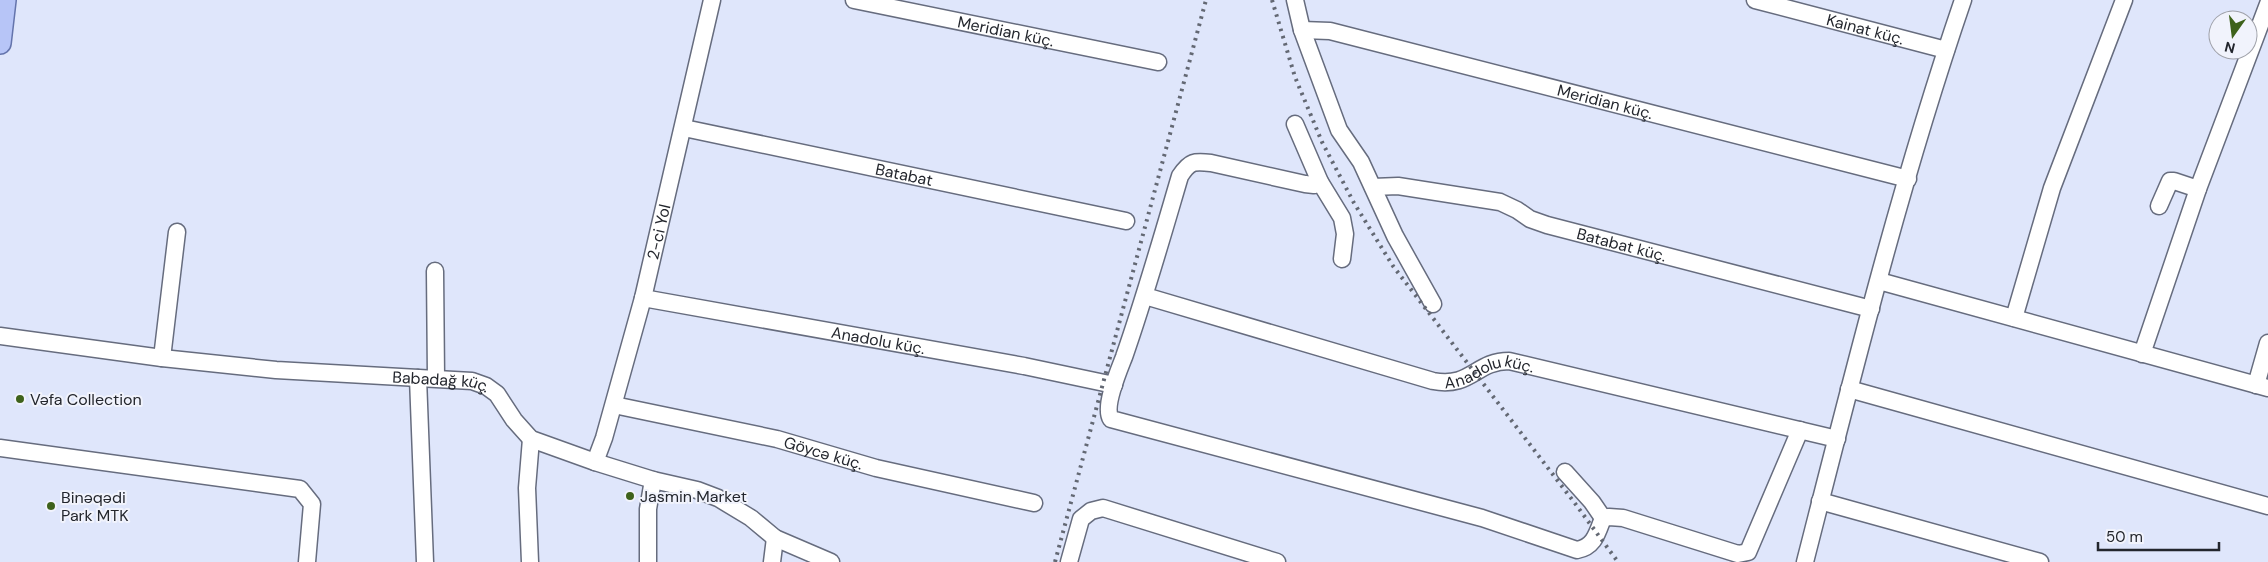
<svg xmlns="http://www.w3.org/2000/svg" width="2268" height="562" viewBox="0 0 2268 562" font-family="'DM Sans',sans-serif">
<rect width="100%" height="100%" fill="#dfe6fb"/>
<g fill="none" stroke-linecap="round" stroke-linejoin="round">
<g stroke="#666c7e" stroke-width="19">
<g id="minor">
<path id="s1" d="M 854,0 L 1158,62"/>
<path d="M 1295,0 L 1302,30 L 1339,130 L 1361,162 L 1395,236 L 1433,304"/>
<path id="s2" d="M 1755,0 L 1946,50"/>
<path id="s3" d="M 1302,30 L 1330,31 L 1908,179"/>
<path d="M 1295,124 L 1320,182 L 1342,218 L 1345,234 L 1342,259"/>
<path id="s4" d="M 684,128 L 1126,221"/>
<path d="M 1320,182 L 1314,185 L 1305,184 L 1211,163 C 1194,161 1190,161 1180,176 C 1162,237 1145,297 1124,357 C 1119,370 1103,407 1111,419 L 1482,518 L 1577,550 C 1594,547 1597,534 1603,518"/>
<path id="s5" d="M 1373,187 L 1398,186 L 1500,202 L 1517,210 L 1530,219 L 1547,225 L 1871,309"/>
<path d="M 2159,206 L 2170,181 L 2174,181 L 2198,189"/>
<path d="M 435,271 L 436,378"/>
<path d="M 1879,281 L 2268,388"/>
<path id="s6" d="M 1145,296 L 1433,381 C 1472,388 1475,361 1509,361 L 1837,439"/>
<path id="s7" d="M 643,298 L 1024,366 L 1114,385"/>
<path d="M 2014,318 L 2052,188 L 2124,0"/>
<path id="s8" d="M 0,336 L 162,358 L 276,370 L 472,381 L 486,386 L 497,394 L 514,420 L 531,439 L 595,462 L 653,480 L 697,490 L 718,498 L 751,518 L 775,538 L 831,562"/>
<path d="M 2142,354 L 2198,189 L 2268,4"/>
<path d="M 162,358 L 177,232"/>
<path d="M 418,378 L 425,562"/>
<path d="M 2256,385 L 2268,343"/>
<path d="M 1849,389 L 2268,506"/>
<path id="s9" d="M 614,405 L 777,439 L 876,468 L 1034,503"/>
<path d="M 0,448 L 300,489 L 312,504 L 307,562"/>
<path id="s10" d="M 595,462 L 604,438 L 643,298 L 712,0"/>
<path d="M 1565,472 L 1592,502 L 1603,518"/>
<path d="M 1820,501 L 2040,562"/>
<path d="M 1603,518 L 1609,517 L 1623,518 L 1738,554 L 1748,552 L 1800,430"/>
<path d="M 530,562 L 527,488 L 531,439"/>
<path d="M 648,562 L 648,509 L 653,480"/>
<path d="M 772,562 L 775,538"/>
<path d="M 1069,562 L 1081,519 L 1091,511 L 1103,508 L 1277,562"/>
<path d="M 1805,562 C 1853,374 1900,184 1963,0"/>
</g>
</g>
<g stroke="#6474ac" stroke-width="24">
<path id="major" d="M 0,43 L 5,0"/>
</g>
<use href="#minor" stroke="#fff" stroke-width="16"/>
<use href="#major" stroke="#b7c5f7" stroke-width="21"/>
<g stroke="#636873" stroke-width="4" stroke-dasharray="2.5 5" stroke-linecap="butt">
<path d="M 1272,0 L 1295,77 L 1322,142 L 1354,203 L 1393,266 L 1574,502 L 1618,562"/>
<path d="M 1055,562 L 1206,0"/>
</g>
</g>
<g fill="#3e621b" stroke="#f1f3fc" stroke-width="2">
<circle cx="20" cy="399" r="5"/>
<circle cx="630" cy="496" r="5"/>
<circle cx="51" cy="506" r="5"/>
</g>
<g text-anchor="middle" dominant-baseline="central" stroke-width="4" stroke-linejoin="round" paint-order="stroke">
<g font-size="16" fill="#23262d" stroke="#f1f3fc">
<text stroke="none"><textPath href="#s2" startOffset="114">Kainat küç.</textPath></text>
<text stroke="none"><textPath href="#s1" startOffset="155">Meridian küç.</textPath></text>
<text stroke="none"><textPath href="#s3" startOffset="312">Meridian küç.</textPath></text>
<text stroke="none"><textPath href="#s4" startOffset="225">Batabat</textPath></text>
<text stroke="none"><textPath href="#s10" startOffset="239">2-ci Yol</textPath></text>
<text stroke="none"><textPath href="#s5" startOffset="258">Batabat küç.</textPath></text>
<text stroke="none"><textPath href="#s7" startOffset="239">Anadolu küç.</textPath></text>
<text stroke="none"><textPath href="#s6" startOffset="359">Anadolu küç.</textPath></text>
<text stroke="none"><textPath href="#s8" startOffset="444">Babadağ küç.</textPath></text>
<text stroke="none"><textPath href="#s9" startOffset="215">Göycə küç.</textPath></text>
</g>
<g font-size="16" fill="#23262d" stroke="#f1f3fc" text-anchor="start">
<text x="30" y="399">Vəfa Collection</text>
<text x="640" y="496">Jasmin Market</text>
<text x="61" y="497">Binəqədi<tspan x="61" dy="18">Park MTK</tspan></text>
</g>
</g>
<g transform="translate(2233 35) rotate(194)"><circle r="24" fill="#f1f3fc" stroke="#9fa1a9"/>
<path d="M0-4L9 19L0 12L-9 19Z" fill="#3e621b"/>
<text y="-8" font-size="14" font-weight="bold" text-anchor="middle" fill="#23262d">N</text>
</g>
<path d="M2098 542v8h121v-8" fill="none" stroke="#23262d" stroke-width="2.5"/>
<text x="2106" y="542" font-size="15" fill="#23262d" stroke="#f1f3fc" stroke-width="4" paint-order="stroke">50 m</text>
</svg>
